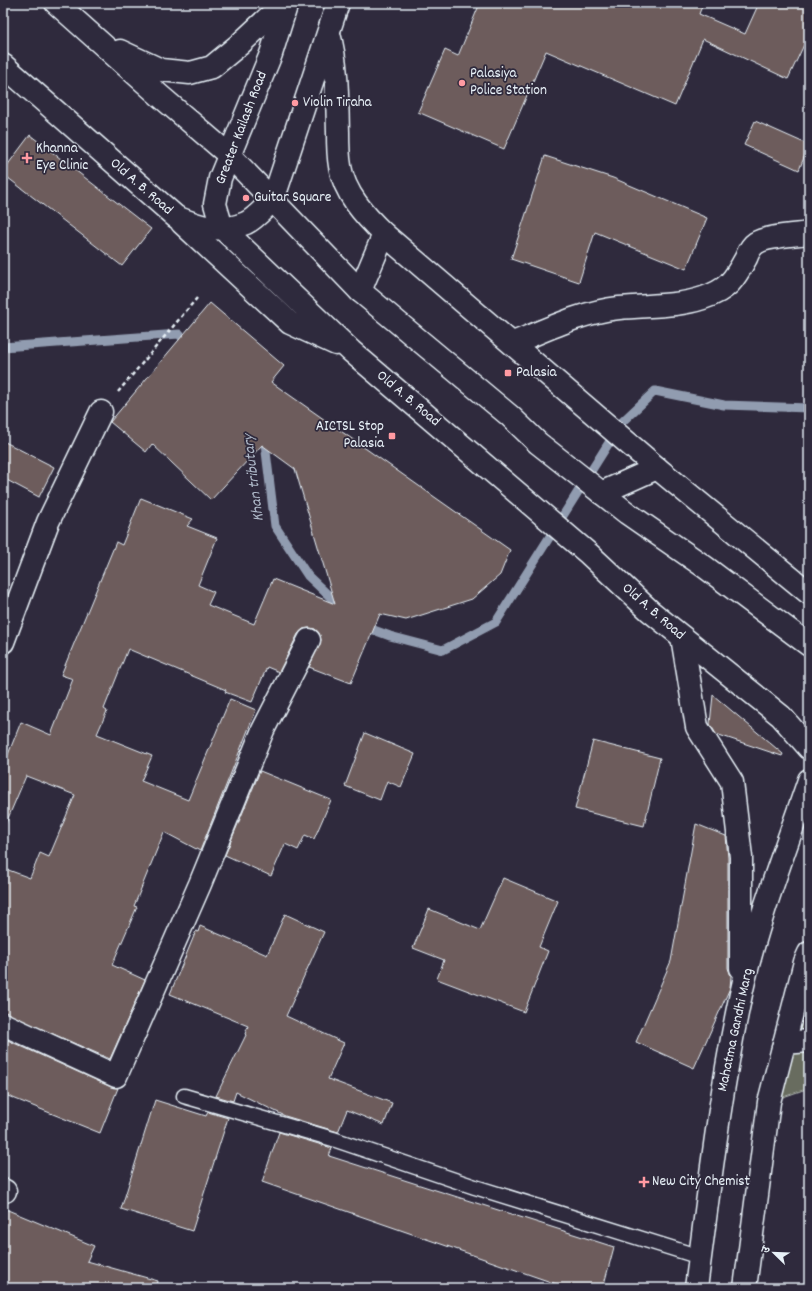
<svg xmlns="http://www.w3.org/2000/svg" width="812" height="1291" viewBox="0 0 812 1291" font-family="Dekko,'Playpen Sans Deva',sans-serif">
<rect width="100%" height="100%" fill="#2f2a3d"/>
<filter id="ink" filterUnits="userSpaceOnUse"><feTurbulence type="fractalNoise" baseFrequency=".025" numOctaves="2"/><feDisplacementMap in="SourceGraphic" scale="8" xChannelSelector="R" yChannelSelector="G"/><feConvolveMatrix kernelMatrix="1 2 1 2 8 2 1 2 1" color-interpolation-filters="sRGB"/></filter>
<g filter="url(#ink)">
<path fill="#686c5e" stroke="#a8aeab" d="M 809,953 L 809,1088 L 769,1102 Z"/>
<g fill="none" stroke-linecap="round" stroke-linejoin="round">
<g stroke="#919cb0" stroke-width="9">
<path d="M 3,347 L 179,334 L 189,345"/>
<path d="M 264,435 L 275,526 L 308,576 L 343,609"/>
<path d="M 363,626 L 390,636 L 443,650 L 496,622 L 622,422 L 655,391 L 724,405 L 809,408"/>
</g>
</g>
<g fill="#6d5c5b" stroke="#e8f1f8">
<path d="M 480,3 L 703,3 L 699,14 L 745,34 L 759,3 L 809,3 L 809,34 L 788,79 L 703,39 L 675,106 L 546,51 L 504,149 L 418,112 L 445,50 L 458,56 Z"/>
<path d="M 755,121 L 809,145 L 799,170 L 744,145 Z"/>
<path d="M 30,135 L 151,229 L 122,266 L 3,174 L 3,171 Z"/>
<path d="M 545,156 L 613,178 L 707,218 L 686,269 L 595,232 L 579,282 L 511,259 Z"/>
<path d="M 210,303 L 284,366 L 271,382 L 510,550 L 500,575 L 472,599 L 406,620 L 380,614 L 351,683 L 309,667 L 321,640 L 319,633 L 315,629 L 309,628 L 303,629 L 298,634 L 279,672 L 267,667 L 252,702 L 225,692 L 226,690 L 128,649 L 104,709 L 107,711 L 97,734 L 152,756 L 141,781 L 188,800 L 230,699 L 256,710 L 200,851 L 164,832 L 134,906 L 137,907 L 112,965 L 145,980 L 110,1059 L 3,1012 L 3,868 L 30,878 L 40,853 L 49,857 L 75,795 L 26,776 L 3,830 L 3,767 L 21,722 L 51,735 L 73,679 L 61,675 L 116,542 L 122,545 L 141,498 L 193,519 L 187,526 L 217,538 L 198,585 L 214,592 L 208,605 L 254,624 L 273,579 L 335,604 L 295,469 L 262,445 L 211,500 L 152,444 L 146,452 L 110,422 Z"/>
<path d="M 3,441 L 54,467 L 39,497 L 3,478 Z"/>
<path d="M 713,695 L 783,754 L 782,756 L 716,734 L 710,724 Z"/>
<path d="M 365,733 L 415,754 L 401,787 L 387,781 L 380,800 L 345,786 Z"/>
<path d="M 593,741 L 660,758 L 644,826 L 575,809 Z"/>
<path d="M 260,771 L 331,800 L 314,839 L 305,835 L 298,850 L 285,844 L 271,876 L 225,855 Z"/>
<path d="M 696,824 L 726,836 L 728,858 L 728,968 L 731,976 L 730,988 L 694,1068 L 636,1042 L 671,961 Z"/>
<path d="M 503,878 L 558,901 L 539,947 L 548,951 L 524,1012 L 437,979 L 444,960 L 413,948 L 429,909 L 480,930 Z"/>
<path d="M 285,914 L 324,932 L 286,1016 L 344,1043 L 328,1079 L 392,1103 L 384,1125 L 347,1110 L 338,1132 L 285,1116 L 236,1092 L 233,1101 L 216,1096 L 246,1035 L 245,1034 L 248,1026 L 170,994 L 196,931 L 198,932 L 200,926 L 267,955 Z"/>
<path d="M 3,1038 L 111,1087 L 118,1088 L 100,1133 L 3,1094 Z"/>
<path d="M 155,1100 L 206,1116 L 208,1112 L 228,1118 L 192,1231 L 121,1209 Z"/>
<path d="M 279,1132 L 332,1148 L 329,1156 L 614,1247 L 603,1288 L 568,1288 L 262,1182 Z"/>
<path d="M 3,1208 L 94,1246 L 87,1261 L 158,1281 L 157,1288 L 3,1288 Z"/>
</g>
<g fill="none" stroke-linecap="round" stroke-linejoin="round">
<g stroke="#e8f1f8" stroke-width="17">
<path id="service" d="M 184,1096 L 333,1139 L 475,1187 L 700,1257"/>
</g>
<g stroke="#e8f1f8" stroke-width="25">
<g id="minor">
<path d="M 513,343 C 548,329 582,312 619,308 C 647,305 676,307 703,298 C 728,290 734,280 746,258 C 748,253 750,247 756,243 C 767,236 795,235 809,233"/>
<path d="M 3,642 L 48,522 L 101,412"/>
<path d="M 3,1024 L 116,1076 L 200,884 L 263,730 L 309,640"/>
<path d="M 3,1190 L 5,1191"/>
</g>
</g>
<g stroke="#e8f1f8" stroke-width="25">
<g id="secondary">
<path d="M 56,3 L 159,95 L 229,155 L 360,291 L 510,416 L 538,443 L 627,513 L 705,567 L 809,645"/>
<path d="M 329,34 C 338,66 337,99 338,132 C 338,143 338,155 340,166 C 344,193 365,216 384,234 L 360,291"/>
<path d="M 120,51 L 161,70 L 190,73 L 212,67 L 240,44 L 284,3"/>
<path d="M 3,65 L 176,217 C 201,227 219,234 246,223 C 255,219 265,207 273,200 L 338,3"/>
<path d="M 182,223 L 290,323 L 336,344"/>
<path d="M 222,228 L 351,351 L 589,554 L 650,611 L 781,716 L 809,748"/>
<path d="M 222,228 L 215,204 L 220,178 L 271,54 L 287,3"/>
<path d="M 384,234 L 657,468 L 809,593"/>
<path d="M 601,493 L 657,468"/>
<path d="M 682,637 L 697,727 L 732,782 L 741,857 L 741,968"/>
<path d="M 784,1043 L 809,1041"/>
<path d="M 696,1288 C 709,1190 720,1091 741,994 C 757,921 785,851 809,780"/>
<path d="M 745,1288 L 769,1102 L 805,962 L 809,953"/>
</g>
</g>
<path stroke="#e8f1f8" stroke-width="2.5" stroke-dasharray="4 3" stroke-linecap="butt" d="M 118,392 L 197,298"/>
<use href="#service" stroke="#2f2a3d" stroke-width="14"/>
<use href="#minor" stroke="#2f2a3d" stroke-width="22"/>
<use href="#secondary" stroke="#2f2a3d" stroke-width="22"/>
</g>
</g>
<g fill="#ff9aa2" stroke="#2f2a3d" stroke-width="1.5">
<circle cx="462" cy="83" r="4"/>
<circle cx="295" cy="103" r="4"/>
<path d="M25 152h4v4h4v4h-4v4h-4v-4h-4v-4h4z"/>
<circle cx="246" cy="198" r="4"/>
<rect x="504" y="369" width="8" height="8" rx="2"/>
<rect x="388" y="432" width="8" height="8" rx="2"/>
<path d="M642 1176h4v4h4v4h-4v4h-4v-4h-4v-4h4z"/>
</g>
<g text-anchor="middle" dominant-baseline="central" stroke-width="3.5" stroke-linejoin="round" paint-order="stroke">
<g font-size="15" fill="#e8f1f8" stroke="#2f2a3d" text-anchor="start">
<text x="470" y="74">Palasiya<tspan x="470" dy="17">Police Station</tspan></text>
<text x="303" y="103">Violin Tiraha</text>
<text x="36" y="149">Khanna<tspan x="36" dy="17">Eye Clinic</tspan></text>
<text x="254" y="198">Guitar Square</text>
<text x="516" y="373">Palasia</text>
<text x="384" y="427" text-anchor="end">AICTSL Stop<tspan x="384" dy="17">Palasia</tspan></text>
<text x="652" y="1182">New City Chemist</text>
</g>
<g font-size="15" fill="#e8f1f8" stroke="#2f2a3d">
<text transform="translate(242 128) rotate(-69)">Greater Kailash Road</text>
<text transform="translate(141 187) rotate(41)">Old A. B. Road</text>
<text transform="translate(408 399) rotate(40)">Old A. B. Road</text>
<text transform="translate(653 612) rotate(41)">Old A. B. Road</text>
<text transform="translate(736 1030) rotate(-78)">Mahatma Gandhi Marg</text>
</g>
<g font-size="16" font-style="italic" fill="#aeb8c8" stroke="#2f2a3d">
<text transform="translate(254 478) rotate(-97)">Khan tributary</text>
</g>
</g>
<rect width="812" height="1291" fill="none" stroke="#2f2a3d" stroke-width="16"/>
<rect x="8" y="8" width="796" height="1275" fill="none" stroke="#e8f1f8" stroke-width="1.5" filter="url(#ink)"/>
<g transform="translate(774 1253) rotate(293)" stroke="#2f2a3d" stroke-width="3" paint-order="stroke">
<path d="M0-3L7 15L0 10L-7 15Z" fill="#e8f1f8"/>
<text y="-6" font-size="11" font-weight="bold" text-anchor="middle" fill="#e8f1f8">उ</text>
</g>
</svg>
